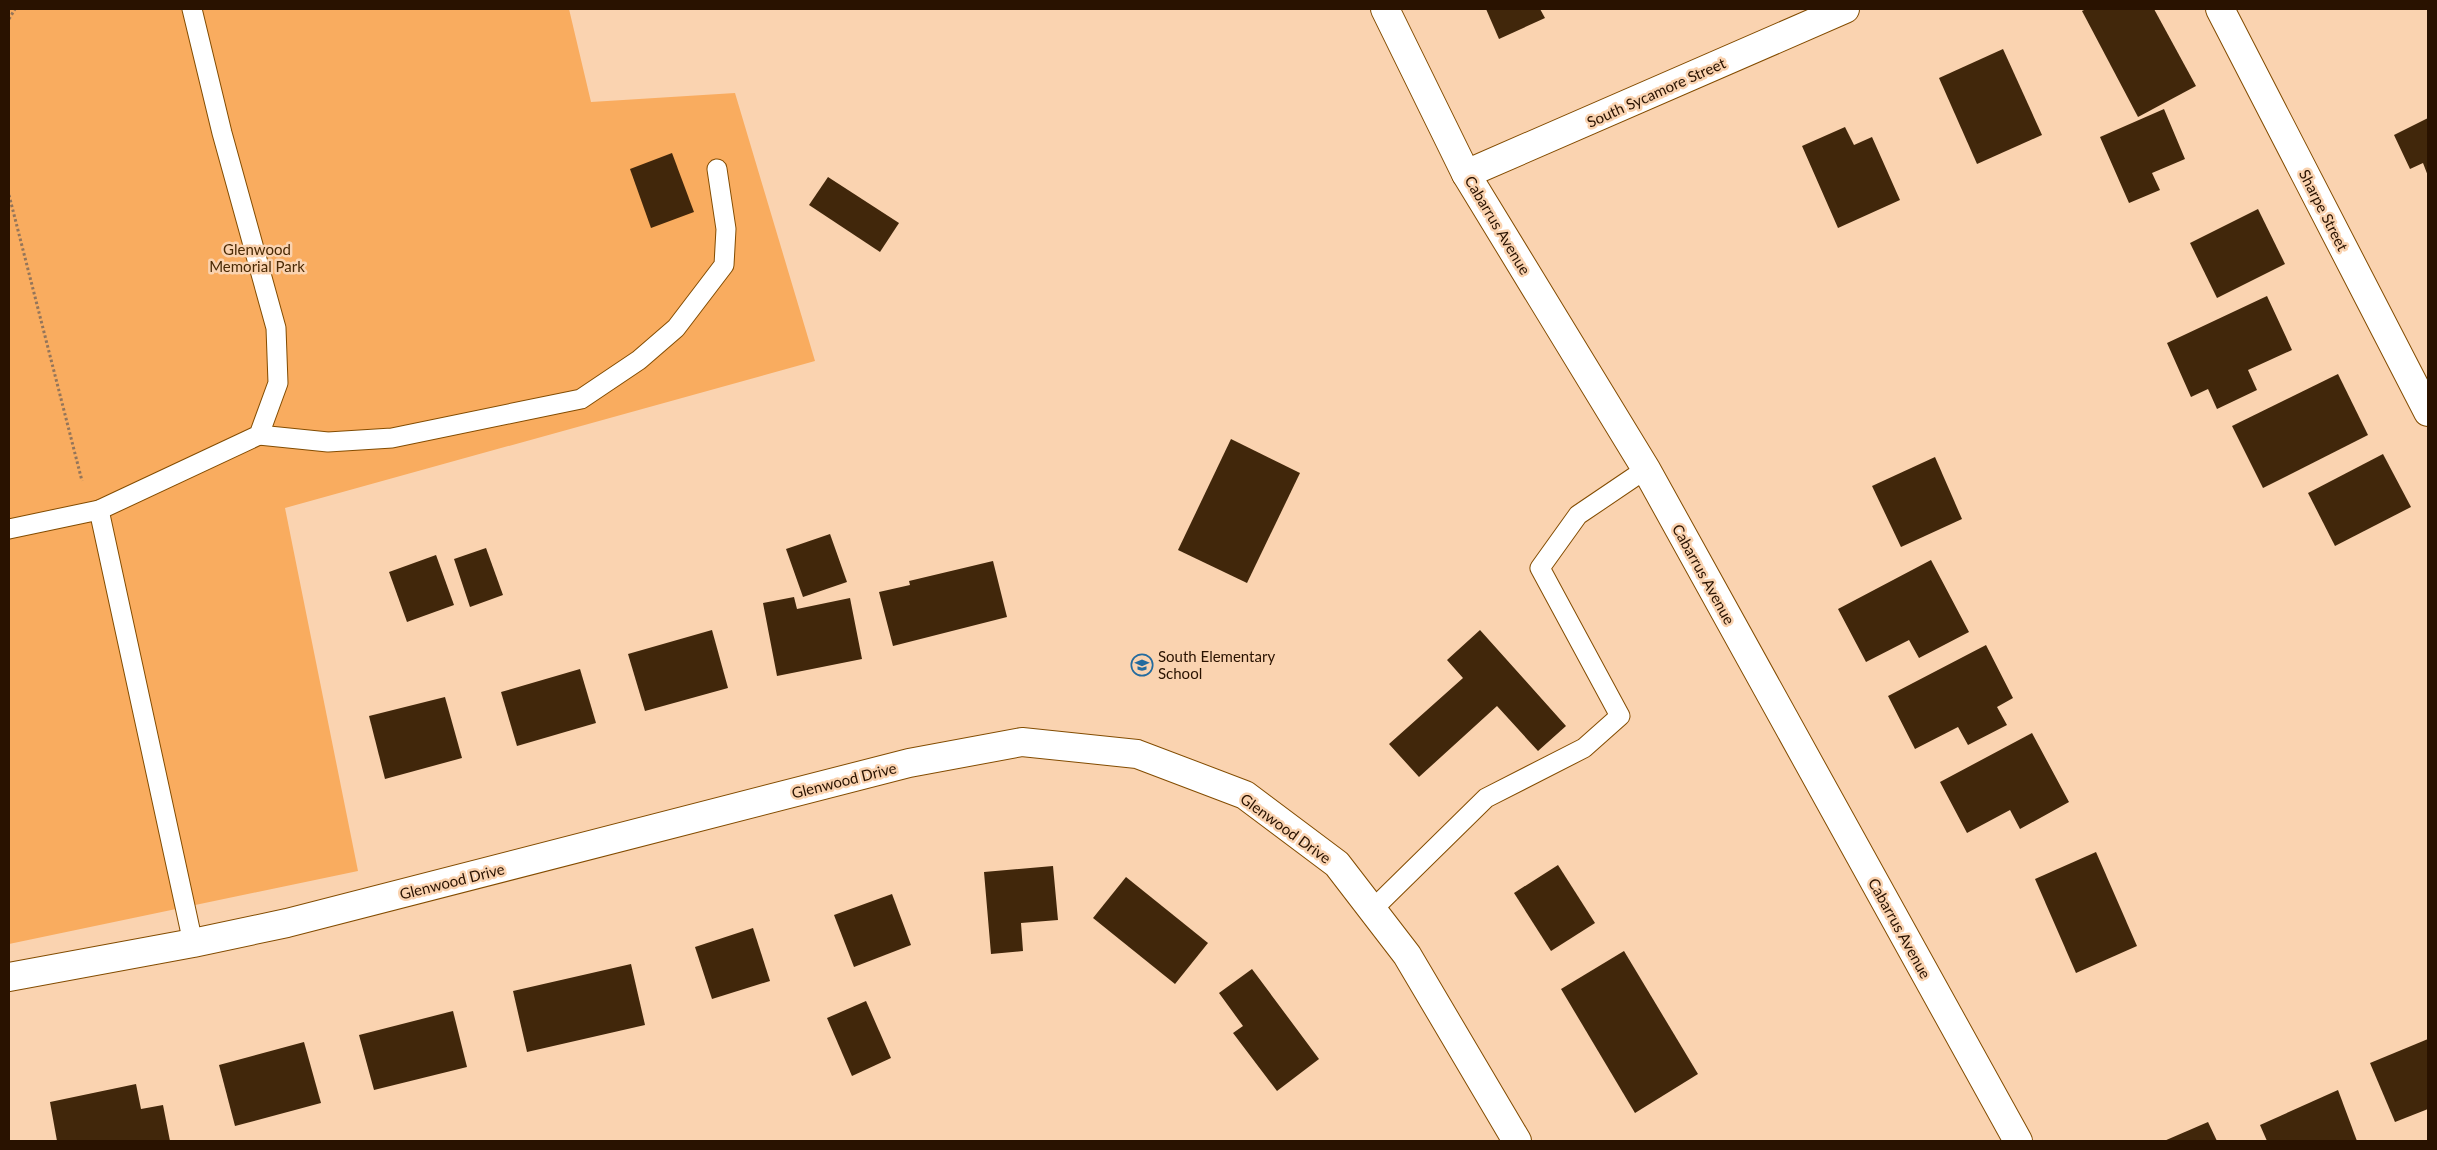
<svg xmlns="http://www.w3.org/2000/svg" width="2437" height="1150" viewBox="0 0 2437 1150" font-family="Lato,sans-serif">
<rect width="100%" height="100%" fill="#fad3b0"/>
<path fill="#f9ac5f" d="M 9,9 L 569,9 L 591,102 L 735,93 L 815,361 L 285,508 L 358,871 L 9,944 Z"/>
<g fill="#41270b">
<path d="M 1486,9 L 1540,9 L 1545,18 L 1499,39 Z"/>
<path d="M 2086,9 L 2154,9 L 2196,86 L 2138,117 L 2082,11 Z"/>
<path d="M 2003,49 L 2042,135 L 1977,164 L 1939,78 Z"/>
<path d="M 2164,109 L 2185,159 L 2152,173 L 2160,190 L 2129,203 L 2100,137 Z"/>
<path d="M 2428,118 L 2428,176 L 2423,163 L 2410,169 L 2394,135 Z"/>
<path d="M 1845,127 L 1854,145 L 1872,137 L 1900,200 L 1838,228 L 1802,146 Z"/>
<path d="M 672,153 L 694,212 L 651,228 L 630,169 Z"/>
<path d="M 828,177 L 899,223 L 880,252 L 809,205 Z"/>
<path d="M 2258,209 L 2285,264 L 2217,298 L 2190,243 Z"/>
<path d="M 2267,296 L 2292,350 L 2248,370 L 2257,390 L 2217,409 L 2208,389 L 2191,397 L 2167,343 Z"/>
<path d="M 2338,374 L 2368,435 L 2263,488 L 2232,426 Z"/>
<path d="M 1231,439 L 1300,473 L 1247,583 L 1178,550 Z"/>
<path d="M 2383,454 L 2411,507 L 2335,546 L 2308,493 Z"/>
<path d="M 1935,457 L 1962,519 L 1901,547 L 1872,486 Z"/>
<path d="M 830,534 L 847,582 L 803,597 L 786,549 Z"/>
<path d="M 486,548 L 503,595 L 470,607 L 454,559 Z"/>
<path d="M 436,555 L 454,605 L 407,622 L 389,572 Z"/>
<path d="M 1931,560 L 1969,632 L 1919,658 L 1909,640 L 1866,662 L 1838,609 Z"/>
<path d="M 993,561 L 1007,617 L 893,646 L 879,592 L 910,585 L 909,581 Z"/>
<path d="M 794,597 L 797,609 L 850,598 L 862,659 L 777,676 L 763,603 Z"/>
<path d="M 712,630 L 728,688 L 645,711 L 628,654 Z"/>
<path d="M 1480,630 L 1566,726 L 1538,751 L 1497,706 L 1419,777 L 1389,744 L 1463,678 L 1447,660 Z"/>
<path d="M 1986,645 L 2013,698 L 1997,707 L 2007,725 L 1968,745 L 1958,727 L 1915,749 L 1888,696 Z"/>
<path d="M 580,669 L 596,723 L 517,746 L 501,692 Z"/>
<path d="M 445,697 L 462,758 L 385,779 L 369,716 Z"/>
<path d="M 2032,733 L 2069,802 L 2020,829 L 2010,810 L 1967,833 L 1940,782 Z"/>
<path d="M 2096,852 L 2137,946 L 2076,973 L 2035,879 Z"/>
<path d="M 1558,865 L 1595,923 L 1551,951 L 1514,893 Z"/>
<path d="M 1053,866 L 1058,920 L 1021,923 L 1023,951 L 991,954 L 984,872 Z"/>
<path d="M 1126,877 L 1208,943 L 1175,984 L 1093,918 Z"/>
<path d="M 892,894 L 911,945 L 854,967 L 834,915 Z"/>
<path d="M 753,928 L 770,981 L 712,999 L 695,947 Z"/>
<path d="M 1624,951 L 1698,1074 L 1635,1113 L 1561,989 Z"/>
<path d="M 631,964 L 645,1025 L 527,1052 L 513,991 Z"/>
<path d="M 1252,969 L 1319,1059 L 1277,1091 L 1233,1033 L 1243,1026 L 1219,993 Z"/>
<path d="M 866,1001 L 891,1058 L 852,1076 L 827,1018 Z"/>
<path d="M 453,1011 L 467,1067 L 374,1090 L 359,1035 Z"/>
<path d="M 2428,1039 L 2428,1109 L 2395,1122 L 2370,1063 Z"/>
<path d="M 304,1042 L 321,1103 L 235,1126 L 219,1065 Z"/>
<path d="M 136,1084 L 141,1109 L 163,1105 L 170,1141 L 57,1141 L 50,1102 Z"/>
<path d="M 2338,1090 L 2357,1141 L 2267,1141 L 2260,1125 Z"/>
<path d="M 2208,1122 L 2217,1141 L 2164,1141 Z"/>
</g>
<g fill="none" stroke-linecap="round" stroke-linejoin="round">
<g stroke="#834c00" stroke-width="21">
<g id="lane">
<path d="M 259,435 L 328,442 L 392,438 L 581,399 L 639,360 L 676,328 L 724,265 L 726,229 L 717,169"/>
<path d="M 99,510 L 193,943"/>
<path d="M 9,529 L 99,510 L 259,435 L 278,383 L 276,328 L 222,133 L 192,9"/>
<path d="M 1372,910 L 1486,798 L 1584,748 L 1620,716 L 1540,568 L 1578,515 L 1646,469"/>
</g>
</g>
<g stroke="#834c00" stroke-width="30">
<g id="street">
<path d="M 1385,9 L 1466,174 L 1646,469 L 2018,1141"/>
<path d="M 2220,9 L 2428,412"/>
<path d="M 1466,174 L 1845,9"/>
<path d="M 9,977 L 193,943 L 287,923 L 909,763 L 1022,742 L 1137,754 L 1245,795 L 1337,864 L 1407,955 L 1517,1141"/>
</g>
</g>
<g stroke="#94755a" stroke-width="3" stroke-dasharray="2.5 2.5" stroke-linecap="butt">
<path d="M 9,19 L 15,9"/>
<path d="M 9,195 L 82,481"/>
</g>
<use href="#lane" stroke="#fff" stroke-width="19"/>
<use href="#street" stroke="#fff" stroke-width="28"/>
</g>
<defs>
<g id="school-ring" transform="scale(1.125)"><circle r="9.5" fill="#fad3b0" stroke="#236b9f" stroke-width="1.5"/><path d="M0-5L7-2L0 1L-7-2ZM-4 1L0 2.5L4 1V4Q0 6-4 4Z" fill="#236b9f"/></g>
</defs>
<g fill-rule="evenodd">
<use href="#school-ring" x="1142" y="665"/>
</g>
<g text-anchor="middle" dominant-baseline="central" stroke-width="5" stroke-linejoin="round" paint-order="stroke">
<g font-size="15" fill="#291200" stroke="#fad3b0">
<text transform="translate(1656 92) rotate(-24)">South Sycamore Street</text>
<text transform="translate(2324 210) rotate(63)">Sharpe Street</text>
<text transform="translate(1498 225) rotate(59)">Cabarrus Avenue</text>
<text transform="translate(1704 574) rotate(61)">Cabarrus Avenue</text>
<text transform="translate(844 780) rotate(-14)">Glenwood Drive</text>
<text transform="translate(1286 828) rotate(36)">Glenwood Drive</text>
<text transform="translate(452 881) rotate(-14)">Glenwood Drive</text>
<text transform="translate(1900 928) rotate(61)">Cabarrus Avenue</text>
</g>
<g font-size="15" fill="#4a2a05" stroke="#fad3b0">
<text x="257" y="249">Glenwood<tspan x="257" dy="17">Memorial Park</tspan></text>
</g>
<g font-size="15" fill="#291200" stroke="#fad3b0" text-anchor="start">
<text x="1158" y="656">South Elementary<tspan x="1158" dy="17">School</tspan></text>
</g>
</g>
<rect width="2437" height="1150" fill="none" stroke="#291200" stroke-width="20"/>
</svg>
